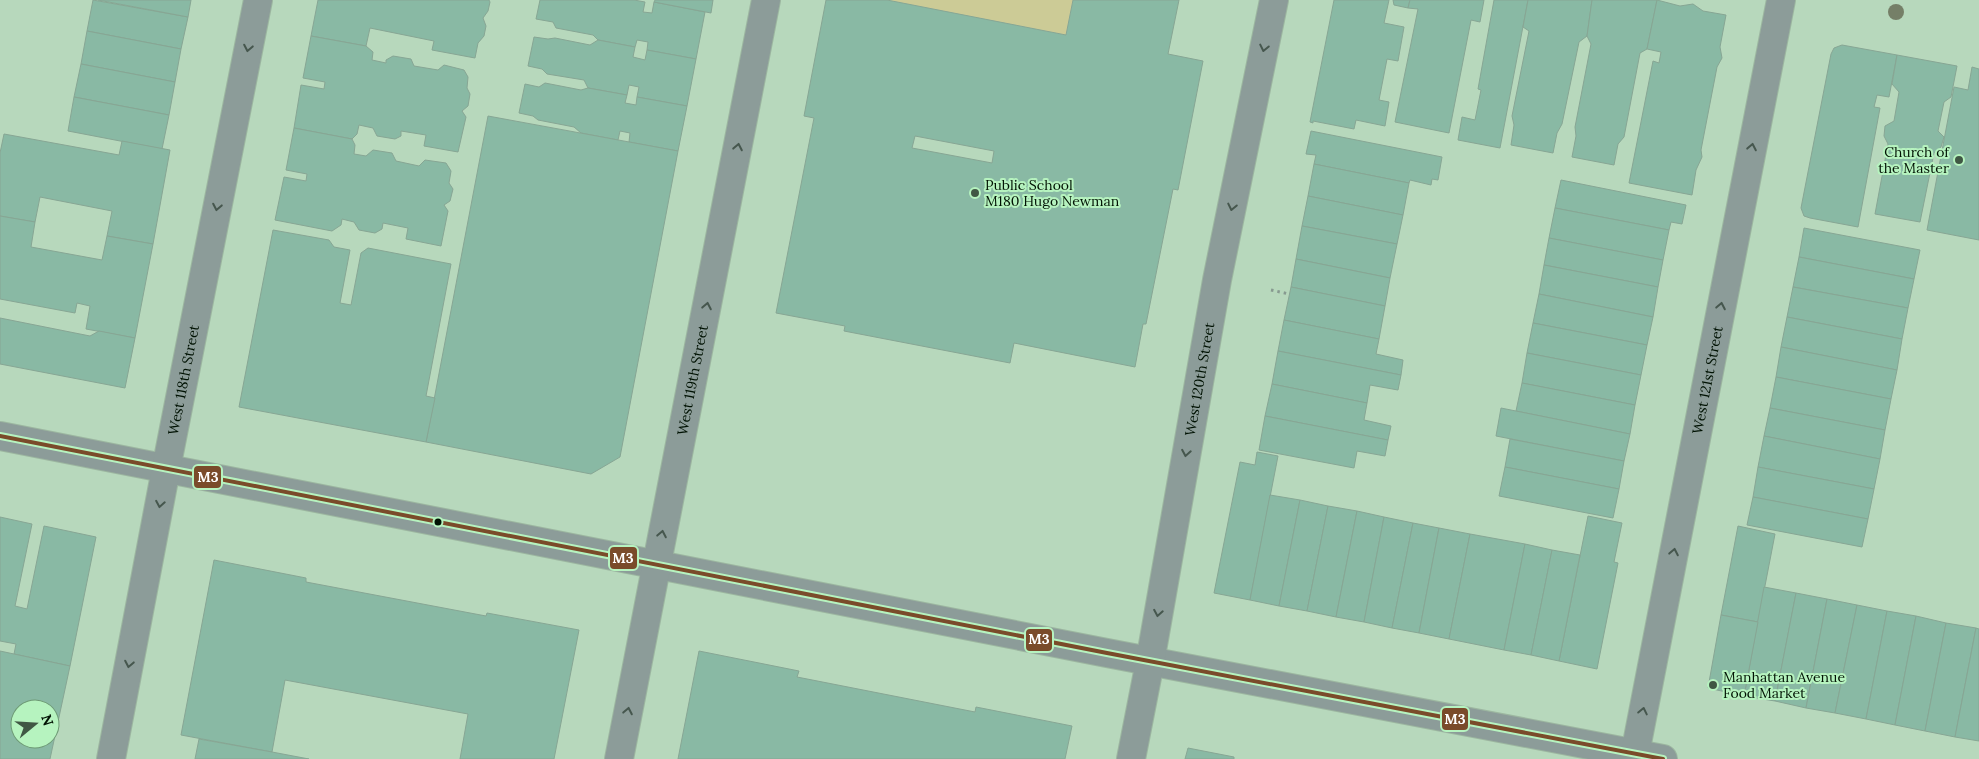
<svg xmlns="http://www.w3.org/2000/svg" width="1979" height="759" viewBox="0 0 1979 759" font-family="Lora,serif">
<rect width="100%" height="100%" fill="#b7d8bc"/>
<path fill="#cccb96" d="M 887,0 L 1073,0 L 1066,35 Z"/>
<g fill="#89b9a4" stroke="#87a694" fill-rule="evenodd">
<path d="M 93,0 L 188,17 L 181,49 L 87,31 Z"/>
<path d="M 98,0 L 191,0 L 188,17 Z"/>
<path d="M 318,0 L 489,0 L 490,2 L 488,11 L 483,18 L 486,26 L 484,36 L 478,43 L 475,58 L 432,50 L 434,41 L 370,28 L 366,46 L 311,36 Z"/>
<path d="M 540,0 L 634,0 L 645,2 L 643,12 L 652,13 L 654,2 L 705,12 L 696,59 L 647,50 L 648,42 L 637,40 L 635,47 L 598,40 L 593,35 L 556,28 L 553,22 L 536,19 Z"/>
<path d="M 655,0 L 713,0 L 711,13 L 654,2 Z"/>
<path d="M 826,0 L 887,0 L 1066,35 L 1073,0 L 1179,0 L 1168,54 L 1203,61 L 1178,190 L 1173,189 L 1146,324 L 1143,324 L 1135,367 L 1014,343 L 1010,363 L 844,331 L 845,326 L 776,313 L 814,118 L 804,116 ZM 915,136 L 994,151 L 992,163 L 912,148 Z"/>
<path d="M 1334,0 L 1389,0 L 1384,23 L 1404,27 L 1398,61 L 1387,59 L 1379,100 L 1389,102 L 1385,126 L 1356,120 L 1354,129 L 1313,121 L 1313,123 L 1310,122 Z"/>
<path d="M 1393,0 L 1410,0 L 1408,8 L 1394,5 Z"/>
<path d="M 1410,0 L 1484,0 L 1480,22 L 1471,20 L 1449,133 L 1395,122 L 1418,9 L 1408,8 Z"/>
<path d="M 1494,0 L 1528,0 L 1500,148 L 1458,140 L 1462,117 L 1475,120 L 1481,90 L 1478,89 Z"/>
<path d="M 1528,0 L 1592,0 L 1587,36 L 1579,42 L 1562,124 L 1557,133 L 1553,153 L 1511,145 L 1514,125 L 1512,116 L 1529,31 L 1523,27 Z"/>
<path d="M 1592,0 L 1657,0 L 1647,49 L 1640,53 L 1624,137 L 1618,144 L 1614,165 L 1572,157 L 1576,136 L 1575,127 L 1591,44 L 1587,36 Z"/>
<path d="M 1657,0 L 1680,6 L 1693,4 L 1703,11 L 1726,15 L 1720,47 L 1722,58 L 1717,67 L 1701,150 L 1702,157 L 1696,170 L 1692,195 L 1629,183 L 1653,61 L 1659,63 L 1661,52 L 1647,49 Z"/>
<path d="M 87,31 L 181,49 L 175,82 L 81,64 Z"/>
<path d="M 311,36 L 366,46 L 373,52 L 372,60 L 386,63 L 386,60 L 393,56 L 411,59 L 414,66 L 438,70 L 444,65 L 464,70 L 468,77 L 467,88 L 470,94 L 468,106 L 462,111 L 466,117 L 458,152 L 424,146 L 426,135 L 401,131 L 401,136 L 395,139 L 377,136 L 373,128 L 359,125 L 357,134 L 352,139 L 294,128 L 301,85 L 324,89 L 325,82 L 303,78 Z"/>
<path d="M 534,37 L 548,39 L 555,38 L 590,45 L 598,40 L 635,47 L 633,57 L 645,60 L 647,50 L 696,59 L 687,106 L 637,97 L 639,87 L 629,85 L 627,95 L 588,88 L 584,80 L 547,74 L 542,69 L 528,66 Z"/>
<path d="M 1842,45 L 1897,55 L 1889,97 L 1877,95 L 1874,107 L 1880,108 L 1858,227 L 1810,218 L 1804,216 L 1801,208 L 1831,54 L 1834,48 Z"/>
<path d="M 1897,55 L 1957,66 L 1951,97 L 1944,102 L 1938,131 L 1944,137 L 1941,147 L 1934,153 L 1920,222 L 1875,214 L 1888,144 L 1884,136 L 1885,126 L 1894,121 L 1899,92 L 1892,84 Z"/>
<path d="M 81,64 L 175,82 L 169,115 L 74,97 Z"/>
<path d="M 1972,67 L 1979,69 L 1979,240 L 1927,230 L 1954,87 L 1968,90 Z"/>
<path d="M 545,83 L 581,90 L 588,88 L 627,95 L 625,103 L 636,105 L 637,97 L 687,106 L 678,151 L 629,142 L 630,133 L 620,131 L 618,140 L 581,133 L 574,127 L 538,120 L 533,116 L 519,113 L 525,84 L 539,87 Z"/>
<path d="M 74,97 L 169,115 L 162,149 L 68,131 Z"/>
<path d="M 488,116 L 678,151 L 620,457 L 591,474 L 426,442 Z"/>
<path d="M 294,128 L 352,139 L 355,145 L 354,154 L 366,156 L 373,150 L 392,153 L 396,161 L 419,166 L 425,160 L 446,163 L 451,171 L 449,183 L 453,189 L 450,201 L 444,205 L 448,211 L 441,246 L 406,239 L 408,228 L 383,223 L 382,229 L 375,233 L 359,230 L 354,222 L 342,219 L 341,225 L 332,231 L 275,220 L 284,177 L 306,181 L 307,174 L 286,170 Z"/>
<path d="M 1311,131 L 1442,157 L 1438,180 L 1432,179 L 1431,185 L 1410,180 L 1409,183 L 1314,164 L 1316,155 L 1306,154 Z"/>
<path d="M 4,134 L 119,155 L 122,141 L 170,150 L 153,244 L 107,236 L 112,211 L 40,197 L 35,222 L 0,216 L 0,153 Z"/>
<path d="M 1314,164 L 1409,183 L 1403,215 L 1308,196 Z"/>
<path d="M 1561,180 L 1686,205 L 1682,224 L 1671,222 L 1669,230 L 1555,208 Z"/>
<path d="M 1308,196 L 1403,215 L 1397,244 L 1302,226 Z"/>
<path d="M 1555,208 L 1669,230 L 1663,260 L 1549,238 Z"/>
<path d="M 0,216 L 35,222 L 31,247 L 102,260 L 107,236 L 153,244 L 135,338 L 86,329 L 90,306 L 77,303 L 75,313 L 0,299 Z"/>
<path d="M 1302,226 L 1397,244 L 1390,278 L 1296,259 Z"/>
<path d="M 1804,228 L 1920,250 L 1914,279 L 1799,257 Z"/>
<path d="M 273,230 L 329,240 L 334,247 L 350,250 L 340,303 L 351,305 L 361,253 L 368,248 L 451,264 L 426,396 L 435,398 L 426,442 L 239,407 Z"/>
<path d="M 1549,238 L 1663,260 L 1658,287 L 1544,265 Z"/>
<path d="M 1799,257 L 1914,279 L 1908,308 L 1793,287 Z"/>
<path d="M 1296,259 L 1390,278 L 1385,306 L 1291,287 Z"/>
<path d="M 1544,265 L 1658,287 L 1653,317 L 1539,294 Z"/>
<path d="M 1291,287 L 1385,306 L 1379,339 L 1284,320 Z"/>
<path d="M 1793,287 L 1908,308 L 1902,339 L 1787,317 Z"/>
<path d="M 1539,294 L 1653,317 L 1647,345 L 1533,323 Z"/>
<path d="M 1787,317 L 1902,339 L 1897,370 L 1781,347 Z"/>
<path d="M 0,318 L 90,336 L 99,331 L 135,338 L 125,388 L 0,364 Z"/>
<path d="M 1284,320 L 1379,339 L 1376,354 L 1403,360 L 1401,375 L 1278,351 Z"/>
<path d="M 1533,323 L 1647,345 L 1641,375 L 1527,353 Z"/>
<path d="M 1781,347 L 1897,370 L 1891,399 L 1776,377 Z"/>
<path d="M 1278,351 L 1401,375 L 1398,390 L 1370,385 L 1367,403 L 1272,384 Z"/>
<path d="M 1527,353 L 1641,375 L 1635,405 L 1522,383 Z"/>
<path d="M 1776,377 L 1891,399 L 1885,430 L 1770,408 Z"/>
<path d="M 1522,383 L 1635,405 L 1630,434 L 1516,411 Z"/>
<path d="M 1272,384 L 1367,403 L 1364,420 L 1391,426 L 1388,440 L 1265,416 Z"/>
<path d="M 1501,408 L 1630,434 L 1624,461 L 1496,436 Z"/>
<path d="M 1770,408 L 1885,430 L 1880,459 L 1764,436 Z"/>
<path d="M 1265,416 L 1388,440 L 1385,456 L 1357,451 L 1354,468 L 1259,450 Z"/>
<path d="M 1764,436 L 1880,459 L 1874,489 L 1758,467 Z"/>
<path d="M 1510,439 L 1624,461 L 1619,489 L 1505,467 Z"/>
<path d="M 1257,452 L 1278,456 L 1250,600 L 1214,593 L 1240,462 L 1255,465 Z"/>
<path d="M 1505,467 L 1619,489 L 1613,518 L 1499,496 Z"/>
<path d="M 1758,467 L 1874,489 L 1868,519 L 1753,497 Z"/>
<path d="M 1270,495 L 1300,500 L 1279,606 L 1250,600 Z"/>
<path d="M 1753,497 L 1868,519 L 1862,547 L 1747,525 Z"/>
<path d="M 1300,500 L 1328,506 L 1307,611 L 1279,606 Z"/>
<path d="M 1328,506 L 1357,511 L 1336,617 L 1307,611 Z"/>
<path d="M 1357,511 L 1384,517 L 1364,622 L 1336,617 Z"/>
<path d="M 1588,516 L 1622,523 L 1614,562 L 1618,563 L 1597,669 L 1559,661 Z"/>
<path d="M 0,517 L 32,524 L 15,606 L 27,609 L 44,526 L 96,537 L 70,666 L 14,654 L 16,644 L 0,641 Z"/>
<path d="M 1384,517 L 1413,523 L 1392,628 L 1364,622 Z"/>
<path d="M 1413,523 L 1439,528 L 1419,633 L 1392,628 Z"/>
<path d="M 1738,526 L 1775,534 L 1758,622 L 1721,615 Z"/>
<path d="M 1439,528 L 1470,534 L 1449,639 L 1419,633 Z"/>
<path d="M 1470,534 L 1525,544 L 1504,650 L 1449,639 Z"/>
<path d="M 1525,544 L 1552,550 L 1531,655 L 1504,650 Z"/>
<path d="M 1552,550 L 1580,555 L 1559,661 L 1531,655 Z"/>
<path d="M 214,560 L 306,578 L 306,582 L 486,616 L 487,613 L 579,630 L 554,759 L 460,759 L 468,714 L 285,680 L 272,752 L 181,735 Z"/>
<path d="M 1764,587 L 1796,593 L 1775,701 L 1744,696 Z"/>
<path d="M 1796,593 L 1827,599 L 1806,708 L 1775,701 Z"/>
<path d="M 1827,599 L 1857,605 L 1835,713 L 1806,708 Z"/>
<path d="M 1857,605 L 1887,611 L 1866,719 L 1835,713 Z"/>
<path d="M 1887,611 L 1916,616 L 1895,725 L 1866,719 Z"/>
<path d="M 1721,615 L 1758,622 L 1744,696 L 1708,688 Z"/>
<path d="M 1916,616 L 1946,623 L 1925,731 L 1895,725 Z"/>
<path d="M 1946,623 L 1976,628 L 1955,737 L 1925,731 Z"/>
<path d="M 1976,628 L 1979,629 L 1979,741 L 1955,737 Z"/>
<path d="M 0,651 L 70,666 L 50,759 L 0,759 ZM 20,709 L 50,709 L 50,739 L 20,739 Z"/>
<path d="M 699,651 L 799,671 L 797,677 L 975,712 L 976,707 L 1072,726 L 1065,759 L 678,759 Z"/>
<path d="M 199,739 L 272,752 L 309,759 L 195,759 Z"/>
<path d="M 1188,748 L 1234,757 L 1234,759 L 1185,759 Z"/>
</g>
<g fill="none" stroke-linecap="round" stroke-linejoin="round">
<g stroke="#9cb6a0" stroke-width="30">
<g id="minor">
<path d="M 0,436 L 1107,653 L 1663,759"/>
<path id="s1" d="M 111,759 L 166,469 L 258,0"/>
<path id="s2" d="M 619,759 L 766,0"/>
<path id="s3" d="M 1131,759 L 1150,662 L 1217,280 L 1274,0"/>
<path id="s4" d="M 1634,759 L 1781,0"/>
</g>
</g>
<path stroke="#879a90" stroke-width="3" stroke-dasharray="2.5 4" stroke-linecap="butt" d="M 1271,290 L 1289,294"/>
<use href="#minor" stroke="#8c9c99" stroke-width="28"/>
<g stroke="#b6f3bf" stroke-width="8">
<path id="bus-1" d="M 0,436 L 1107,653 L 1663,759"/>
</g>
<use href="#bus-1" stroke="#7a4b2a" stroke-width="4"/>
</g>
<circle fill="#757f67" cx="1896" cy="12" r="8"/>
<defs><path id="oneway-chevron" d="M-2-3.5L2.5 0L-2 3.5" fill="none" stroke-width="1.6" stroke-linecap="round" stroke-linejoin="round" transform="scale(1.25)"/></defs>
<g stroke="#46574e">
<use href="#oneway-chevron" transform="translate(248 48) rotate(101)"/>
<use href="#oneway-chevron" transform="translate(1264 48) rotate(102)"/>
<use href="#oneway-chevron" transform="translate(738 147) rotate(-79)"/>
<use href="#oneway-chevron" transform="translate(1752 147) rotate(-79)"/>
<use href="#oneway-chevron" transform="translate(217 207) rotate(101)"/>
<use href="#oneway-chevron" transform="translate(1232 207) rotate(102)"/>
<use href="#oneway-chevron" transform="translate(707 306) rotate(-79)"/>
<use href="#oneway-chevron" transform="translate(1721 306) rotate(-79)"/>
<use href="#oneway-chevron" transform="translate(1186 453) rotate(100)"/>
<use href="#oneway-chevron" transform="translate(160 504) rotate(100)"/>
<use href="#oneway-chevron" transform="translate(662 534) rotate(-79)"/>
<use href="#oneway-chevron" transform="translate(1674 552) rotate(-79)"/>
<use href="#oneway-chevron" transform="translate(1158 613) rotate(100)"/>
<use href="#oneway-chevron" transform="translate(129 664) rotate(101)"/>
<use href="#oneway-chevron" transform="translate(628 711) rotate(-79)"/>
<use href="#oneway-chevron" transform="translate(1643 711) rotate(-78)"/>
</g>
<g fill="#405744" stroke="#b6f3bf" stroke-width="2">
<circle cx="1959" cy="160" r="5"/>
<circle cx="975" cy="193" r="5"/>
<circle cx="1713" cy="685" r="5"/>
</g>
<circle fill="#001203" stroke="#b6f3bf" stroke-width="2" cx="438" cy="522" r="4.5"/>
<g text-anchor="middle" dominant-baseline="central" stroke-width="4" stroke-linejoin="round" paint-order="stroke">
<g font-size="14" fill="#001203" stroke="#b6f3bf" text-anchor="start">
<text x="1949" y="152" text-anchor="end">Church of<tspan x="1949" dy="16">the Master</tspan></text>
<text x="985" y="185">Public School<tspan x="985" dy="16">M180 Hugo Newman</tspan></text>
<text x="1723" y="677">Manhattan Avenue<tspan x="1723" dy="16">Food Market</tspan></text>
</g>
<g font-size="14" fill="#001203" stroke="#b6f3bf">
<text stroke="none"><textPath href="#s1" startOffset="386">West 118th Street</textPath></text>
<text stroke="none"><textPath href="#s2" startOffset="386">West 119th Street</textPath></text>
<text stroke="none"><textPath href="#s3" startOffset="386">West 120th Street</textPath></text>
<text stroke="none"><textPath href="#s4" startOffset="386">West 121st Street</textPath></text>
</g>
</g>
<g stroke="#b6f3bf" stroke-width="2">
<rect x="193" y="465" width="29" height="24" rx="5" fill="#7a4b2a"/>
<rect x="609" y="546" width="29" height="24" rx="5" fill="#7a4b2a"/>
<rect x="1025" y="628" width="28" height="24" rx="5" fill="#7a4b2a"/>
<rect x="1441" y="707" width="28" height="24" rx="5" fill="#7a4b2a"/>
</g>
<g font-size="14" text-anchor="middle" font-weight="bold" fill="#fff">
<text x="208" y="482">M3</text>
<text x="623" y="563">M3</text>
<text x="1039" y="644">M3</text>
<text x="1455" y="724">M3</text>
</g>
<g transform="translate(35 724) rotate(72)"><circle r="24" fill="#b6f3bf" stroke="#6d9974"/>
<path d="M0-4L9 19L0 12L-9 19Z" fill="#405744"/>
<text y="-8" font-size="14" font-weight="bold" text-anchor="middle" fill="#001203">N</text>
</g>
</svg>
